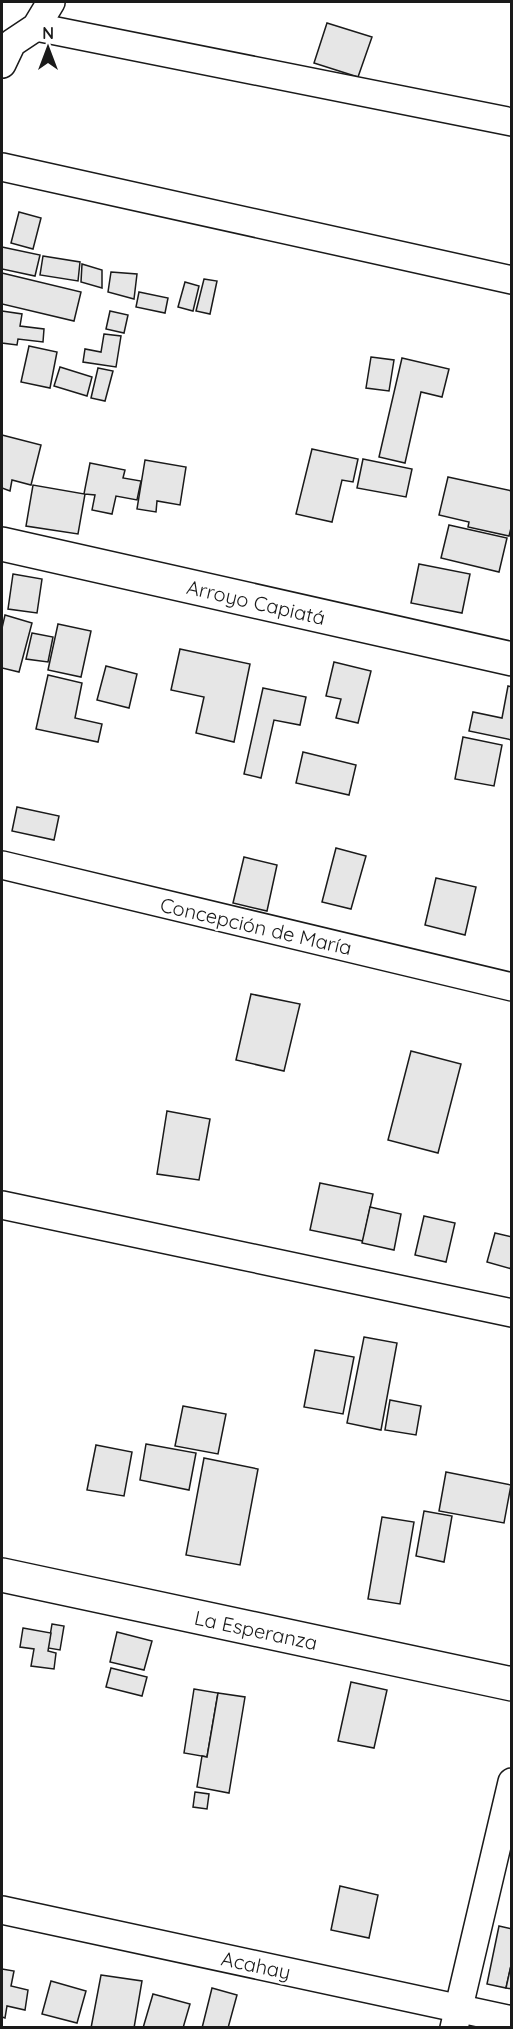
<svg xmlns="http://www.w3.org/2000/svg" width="513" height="2029" viewBox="0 0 513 2029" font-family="Quicksand,sans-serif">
<rect width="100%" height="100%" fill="#fff"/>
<g fill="#e6e6e6" stroke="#1a1a1a" stroke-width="1.5">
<path d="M 327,23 L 372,37 L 358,77 L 314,63 Z"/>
<path d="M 19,212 L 41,218 L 33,249 L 11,243 Z"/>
<path d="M 2,247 L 40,255 L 35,276 L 2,269 Z"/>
<path d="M 43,256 L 80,262 L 78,281 L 40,275 Z"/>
<path d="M 82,264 L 102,270 L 102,288 L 81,282 Z"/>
<path d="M 111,272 L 137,274 L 134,299 L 108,292 Z"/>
<path d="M 2,273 L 81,292 L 74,321 L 2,304 Z"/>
<path d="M 204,279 L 217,281 L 210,314 L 196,311 Z"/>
<path d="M 185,282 L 199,286 L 193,311 L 178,307 Z"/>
<path d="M 139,292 L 168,298 L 165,313 L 136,307 Z"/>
<path d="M 2,311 L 22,314 L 20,326 L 44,329 L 43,342 L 18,339 L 17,345 L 2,343 Z"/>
<path d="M 110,311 L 128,315 L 124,333 L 106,329 Z"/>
<path d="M 104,334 L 121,336 L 116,367 L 83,362 L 85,349 L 101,352 Z"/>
<path d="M 29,346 L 57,352 L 50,388 L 21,382 Z"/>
<path d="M 371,357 L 394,360 L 389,391 L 366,388 Z"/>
<path d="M 402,358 L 449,369 L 442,397 L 421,392 L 405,463 L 379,457 Z"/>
<path d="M 60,367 L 92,377 L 87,396 L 54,386 Z"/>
<path d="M 98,368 L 113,371 L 105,401 L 91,398 Z"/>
<path d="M 2,435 L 41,445 L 31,485 L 12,480 L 10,491 L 2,488 Z"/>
<path d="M 312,449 L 358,459 L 353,482 L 342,480 L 332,522 L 296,514 Z"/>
<path d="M 363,459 L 412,469 L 406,497 L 357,488 Z"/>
<path d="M 145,460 L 186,467 L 180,505 L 157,501 L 156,512 L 137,509 Z"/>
<path d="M 90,463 L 125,470 L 123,478 L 141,481 L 137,500 L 116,496 L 112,514 L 92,510 L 95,495 L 85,494 L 78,534 L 26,526 L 33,485 L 84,494 Z"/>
<path d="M 448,477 L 512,491 L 512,524 L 509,536 L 468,527 L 469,522 L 439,515 Z"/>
<path d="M 449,525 L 507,538 L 499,572 L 441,558 Z"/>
<path d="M 419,564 L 470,574 L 462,613 L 411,603 Z"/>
<path d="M 13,574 L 42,579 L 37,613 L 8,609 Z"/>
<path d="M 5,615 L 32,623 L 19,672 L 2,668 L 2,628 Z"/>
<path d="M 58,624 L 91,631 L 81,677 L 48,670 Z"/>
<path d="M 32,633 L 53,637 L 48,662 L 26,659 Z"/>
<path d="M 180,649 L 250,664 L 234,742 L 196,733 L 204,697 L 171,690 Z"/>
<path d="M 334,662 L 371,671 L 358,723 L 336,718 L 341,699 L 326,696 Z"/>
<path d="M 106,666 L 137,674 L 129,708 L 97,700 Z"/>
<path d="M 48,675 L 82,683 L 75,718 L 102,724 L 98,742 L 36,729 Z"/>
<path d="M 508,686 L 512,687 L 512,740 L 469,731 L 473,712 L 502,718 Z"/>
<path d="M 263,688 L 306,697 L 300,725 L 274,720 L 261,778 L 244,774 Z"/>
<path d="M 463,737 L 502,745 L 494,786 L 455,779 Z"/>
<path d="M 303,752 L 356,765 L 349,795 L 296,783 Z"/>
<path d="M 17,807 L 59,816 L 54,840 L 12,831 Z"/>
<path d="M 336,848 L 366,856 L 351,909 L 322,902 Z"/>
<path d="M 244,857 L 277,865 L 267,911 L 233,903 Z"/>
<path d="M 436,878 L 476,887 L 465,935 L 425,925 Z"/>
<path d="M 251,994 L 300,1004 L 284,1071 L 236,1060 Z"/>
<path d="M 411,1051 L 461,1064 L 438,1153 L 388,1140 Z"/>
<path d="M 167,1111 L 210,1119 L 199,1180 L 157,1174 Z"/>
<path d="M 320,1183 L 373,1194 L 363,1241 L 310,1230 Z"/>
<path d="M 370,1207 L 401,1214 L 394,1250 L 362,1243 Z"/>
<path d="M 424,1216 L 455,1223 L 446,1262 L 415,1255 Z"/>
<path d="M 495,1233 L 512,1237 L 512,1269 L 487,1262 Z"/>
<path d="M 364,1337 L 397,1343 L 381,1430 L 347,1423 Z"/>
<path d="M 315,1350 L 354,1357 L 343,1414 L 304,1407 Z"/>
<path d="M 390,1400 L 421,1406 L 416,1435 L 385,1430 Z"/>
<path d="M 183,1406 L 226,1414 L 218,1454 L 175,1446 Z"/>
<path d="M 146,1444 L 196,1453 L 189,1490 L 140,1480 Z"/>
<path d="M 96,1445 L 132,1452 L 124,1496 L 87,1490 Z"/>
<path d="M 204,1458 L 258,1469 L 240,1565 L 186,1555 Z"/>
<path d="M 446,1472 L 511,1485 L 504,1523 L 439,1511 Z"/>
<path d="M 424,1511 L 452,1516 L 444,1562 L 416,1556 Z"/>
<path d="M 382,1517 L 414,1522 L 400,1604 L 368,1599 Z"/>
<path d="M 52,1624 L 64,1626 L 60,1650 L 48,1648 Z"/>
<path d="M 23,1628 L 51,1633 L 48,1651 L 56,1653 L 54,1669 L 31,1666 L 34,1649 L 20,1647 Z"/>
<path d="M 117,1632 L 152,1641 L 144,1670 L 110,1662 Z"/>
<path d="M 111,1668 L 147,1677 L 142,1696 L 106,1687 Z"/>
<path d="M 351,1682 L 387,1690 L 374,1748 L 338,1741 Z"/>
<path d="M 194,1689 L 218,1693 L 207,1757 L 184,1753 Z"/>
<path d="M 218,1693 L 245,1697 L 229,1793 L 197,1787 L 202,1756 L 207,1757 Z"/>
<path d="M 195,1792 L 209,1794 L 207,1809 L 193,1807 Z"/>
<path d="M 340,1886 L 378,1895 L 369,1938 L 331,1930 Z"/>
<path d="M 499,1926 L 512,1929 L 512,1961 L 506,1988 L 487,1984 Z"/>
<path d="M 512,1961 L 512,1989 L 506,1988 Z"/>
<path d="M 2,1969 L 14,1971 L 11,1986 L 28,1990 L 25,2010 L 7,2006 L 5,2018 L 2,2017 Z"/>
<path d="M 101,1975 L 142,1981 L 134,2028 L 91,2028 Z"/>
<path d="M 51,1981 L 86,1991 L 77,2023 L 42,2014 Z"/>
<path d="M 212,1988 L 237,1995 L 228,2028 L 202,2028 Z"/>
<path d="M 153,1994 L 190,2004 L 183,2028 L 143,2028 Z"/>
</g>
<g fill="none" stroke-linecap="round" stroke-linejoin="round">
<g stroke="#1a1a1a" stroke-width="30">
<g id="street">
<path d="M 36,27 L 512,122"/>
<path d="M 2,64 L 12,43 L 36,27 L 51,2"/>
<path d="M 2,167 L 512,280"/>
<path d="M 2,865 L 512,987"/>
<path d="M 2,1205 L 512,1313"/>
<path d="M 2,1910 L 512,2020"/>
<path d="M 454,2028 L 512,1782"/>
</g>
</g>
<g stroke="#1a1a1a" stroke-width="36">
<g id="secondary">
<path d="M 2,544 L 512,659"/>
<path d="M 2,1575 L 512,1684"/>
</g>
</g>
<use href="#street" stroke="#fff" stroke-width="27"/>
<use href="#secondary" stroke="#fff" stroke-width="33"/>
</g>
<g text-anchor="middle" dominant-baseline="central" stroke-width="4.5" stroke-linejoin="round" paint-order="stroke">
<g font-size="20" fill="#1a1a1a" stroke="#fff">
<text transform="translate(256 602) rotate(13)">Arroyo Capiatá</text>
<text transform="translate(256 926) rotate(13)">Concepción de María</text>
<text transform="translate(256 1630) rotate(12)">La Esperanza</text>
<text transform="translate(256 1965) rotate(12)">Acahay</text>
</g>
</g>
<rect width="513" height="2029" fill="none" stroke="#1a1a1a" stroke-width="6"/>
<g transform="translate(48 48)" stroke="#ffffff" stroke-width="4.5" paint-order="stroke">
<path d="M0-4.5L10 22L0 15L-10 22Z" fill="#1a1a1a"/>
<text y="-9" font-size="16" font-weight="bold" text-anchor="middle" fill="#1a1a1a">N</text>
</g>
</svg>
